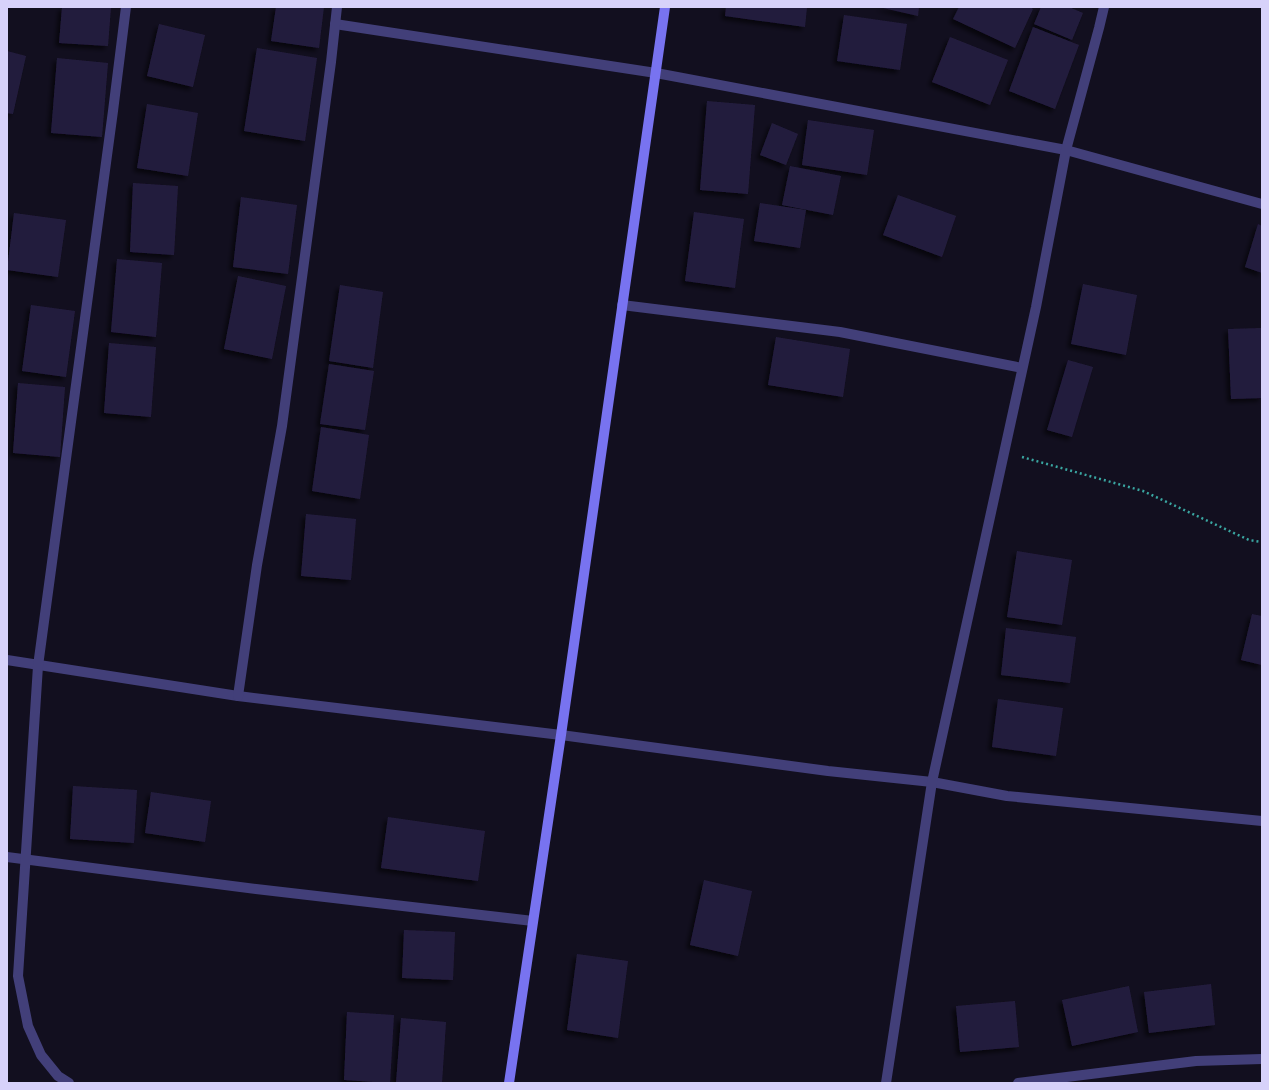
<svg xmlns="http://www.w3.org/2000/svg" width="1269" height="1090" viewBox="0 0 1269 1090" font-family="'IBM Plex Sans',sans-serif">
<defs>
<filter id="shadow"><feDropShadow dx="-3.5" dy="3.5" stdDeviation="2" flood-color="#0009"/></filter>
</defs>
<rect width="100%" height="100%" fill="#120f1f"/>
<g fill="#241d3e" filter="url(#shadow)">
<path d="M 62,7 L 111,7 L 108,46 L 59,43 Z"/>
<path d="M 276,7 L 324,7 L 319,48 L 271,41 Z"/>
<path d="M 726,7 L 807,7 L 805,27 L 725,16 Z"/>
<path d="M 879,7 L 919,7 L 918,16 Z"/>
<path d="M 959,7 L 1030,7 L 1033,9 L 1015,48 L 953,19 Z"/>
<path d="M 1041,7 L 1069,7 L 1083,13 L 1072,40 L 1034,24 Z"/>
<path d="M 844,15 L 907,24 L 900,70 L 837,61 Z"/>
<path d="M 159,24 L 205,35 L 193,87 L 147,76 Z"/>
<path d="M 1033,27 L 1079,45 L 1055,109 L 1009,91 Z"/>
<path d="M 950,37 L 1008,60 L 990,105 L 932,82 Z"/>
<path d="M 257,48 L 317,58 L 305,141 L 244,131 Z"/>
<path d="M 7,51 L 26,56 L 13,114 L 7,113 Z"/>
<path d="M 57,58 L 108,63 L 102,137 L 51,133 Z"/>
<path d="M 707,101 L 755,105 L 748,194 L 700,190 Z"/>
<path d="M 147,104 L 198,113 L 188,176 L 137,168 Z"/>
<path d="M 808,120 L 874,130 L 867,175 L 802,165 Z"/>
<path d="M 772,123 L 798,134 L 786,165 L 760,155 Z"/>
<path d="M 790,166 L 841,176 L 833,215 L 782,205 Z"/>
<path d="M 133,183 L 178,186 L 174,255 L 130,252 Z"/>
<path d="M 898,195 L 956,216 L 942,257 L 883,235 Z"/>
<path d="M 241,197 L 297,205 L 288,274 L 233,267 Z"/>
<path d="M 760,203 L 806,210 L 800,248 L 754,241 Z"/>
<path d="M 694,212 L 744,219 L 735,288 L 685,281 Z"/>
<path d="M 14,213 L 66,220 L 58,277 L 7,270 Z"/>
<path d="M 1258,224 L 1262,226 L 1262,273 L 1245,267 Z"/>
<path d="M 117,259 L 162,263 L 156,337 L 111,332 Z"/>
<path d="M 238,276 L 286,286 L 272,359 L 224,349 Z"/>
<path d="M 1083,284 L 1137,295 L 1126,355 L 1071,344 Z"/>
<path d="M 340,285 L 383,292 L 373,368 L 329,361 Z"/>
<path d="M 31,305 L 75,311 L 66,377 L 22,371 Z"/>
<path d="M 1262,328 L 1262,398 L 1231,399 L 1228,329 Z"/>
<path d="M 776,337 L 850,349 L 843,397 L 768,385 Z"/>
<path d="M 109,343 L 156,347 L 151,417 L 104,413 Z"/>
<path d="M 1068,360 L 1093,367 L 1072,437 L 1047,430 Z"/>
<path d="M 329,364 L 374,371 L 365,430 L 320,424 Z"/>
<path d="M 18,383 L 65,387 L 60,457 L 13,453 Z"/>
<path d="M 321,427 L 369,435 L 360,499 L 312,491 Z"/>
<path d="M 306,514 L 356,519 L 351,580 L 301,576 Z"/>
<path d="M 1017,551 L 1072,560 L 1062,625 L 1007,617 Z"/>
<path d="M 1252,614 L 1262,616 L 1262,665 L 1241,660 Z"/>
<path d="M 1006,628 L 1076,637 L 1070,683 L 1001,675 Z"/>
<path d="M 998,699 L 1063,708 L 1056,756 L 992,747 Z"/>
<path d="M 73,786 L 137,790 L 134,843 L 70,839 Z"/>
<path d="M 151,792 L 211,801 L 205,842 L 145,833 Z"/>
<path d="M 388,817 L 485,831 L 478,881 L 381,868 Z"/>
<path d="M 704,880 L 752,891 L 738,956 L 690,945 Z"/>
<path d="M 404,930 L 455,932 L 453,980 L 402,978 Z"/>
<path d="M 577,954 L 628,961 L 618,1038 L 567,1030 Z"/>
<path d="M 1211,984 L 1215,1025 L 1149,1033 L 1144,992 Z"/>
<path d="M 1129,986 L 1138,1032 L 1072,1046 L 1062,1000 Z"/>
<path d="M 1015,1001 L 1019,1047 L 960,1052 L 956,1006 Z"/>
<path d="M 347,1012 L 394,1015 L 390,1083 L 344,1080 Z"/>
<path d="M 401,1018 L 446,1022 L 442,1083 L 396,1083 Z"/>
</g>
<g fill="none" stroke-linecap="round" stroke-linejoin="round">
<path stroke="#3aa6a1" stroke-width="2.5" stroke-dasharray="2 3" stroke-linecap="butt" d="M 1022,457 L 1143,491 L 1249,540 L 1262,542"/>
<g stroke="#423f79" stroke-width="10">
<path d="M 335,24 L 656,73 L 1066,150 L 1262,204"/>
<path d="M 622,305 L 840,332 L 1022,368"/>
<path d="M 7,660 L 238,696 L 561,735 L 828,771 L 932,782 L 1007,796 L 1262,821"/>
<path d="M 238,696 L 257,565 L 282,426 L 331,62 L 337,7"/>
<path d="M 7,857 L 256,889 L 533,921"/>
<path d="M 69,1083 L 58,1076 L 41,1055 L 28,1026 L 18,976 L 38,666 L 113,111 L 126,7"/>
<path d="M 886,1083 L 932,782 L 1036,307 L 1066,150 L 1099,28 L 1104,7"/>
<path d="M 1018,1083 L 1196,1061 L 1262,1059"/>
</g>
<path stroke="#7873f0" stroke-width="10" d="M 509,1083 L 561,735 L 665,7"/>
</g>
<rect width="1269" height="1090" fill="none" stroke="#d7d2fa" stroke-width="16"/>
</svg>
